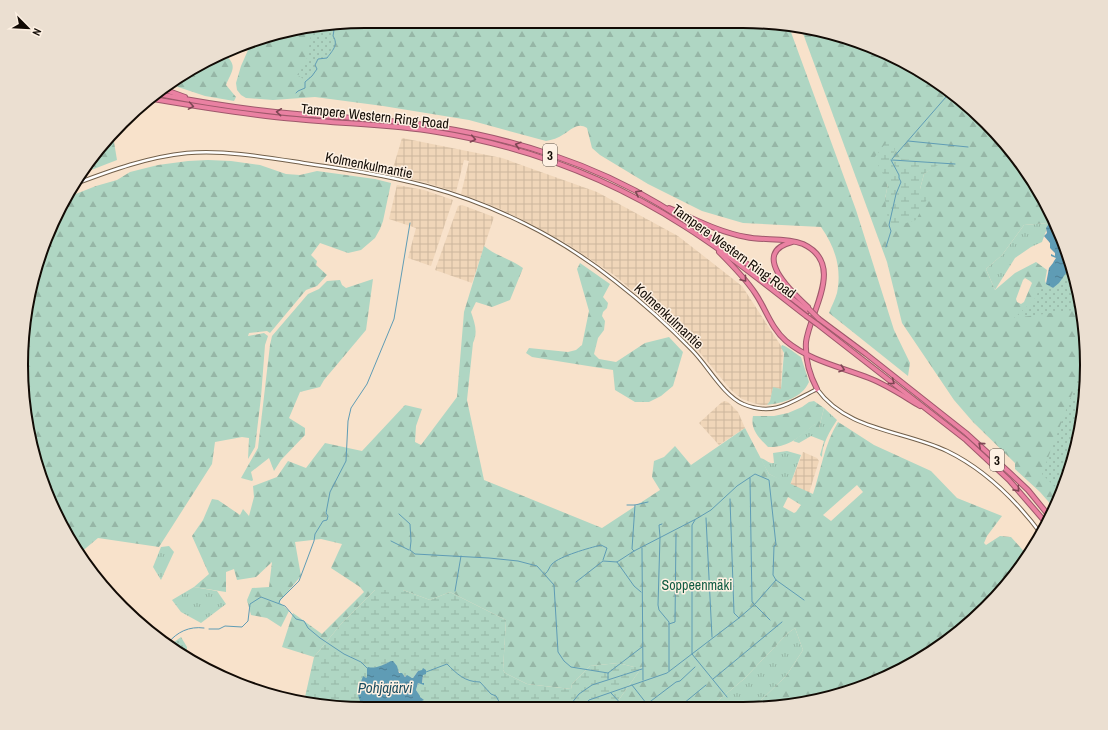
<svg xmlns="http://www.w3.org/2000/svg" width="1108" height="730" viewBox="0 0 1108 730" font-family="'Archivo Narrow',sans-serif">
<defs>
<pattern id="industrial-grid" width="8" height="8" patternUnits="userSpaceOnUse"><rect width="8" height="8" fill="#f0d6b9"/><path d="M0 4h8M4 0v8" fill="none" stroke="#cdb69e"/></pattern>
<pattern id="grass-tufts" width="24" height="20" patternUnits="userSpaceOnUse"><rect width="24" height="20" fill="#afd6c3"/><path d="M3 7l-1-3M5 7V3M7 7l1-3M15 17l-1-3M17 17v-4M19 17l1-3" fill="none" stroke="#96b6a6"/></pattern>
<pattern id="forest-firs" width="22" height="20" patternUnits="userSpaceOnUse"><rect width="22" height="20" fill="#afd6c3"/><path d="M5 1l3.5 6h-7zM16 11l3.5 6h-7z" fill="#96b6a6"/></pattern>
<pattern id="wetland-marsh" width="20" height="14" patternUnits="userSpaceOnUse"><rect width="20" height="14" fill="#afd6c3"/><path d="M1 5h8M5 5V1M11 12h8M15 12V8" fill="none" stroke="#96b6a6"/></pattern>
<pattern id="park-dots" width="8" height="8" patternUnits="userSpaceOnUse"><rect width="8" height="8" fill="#afd6c3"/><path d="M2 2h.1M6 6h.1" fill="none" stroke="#96b6a6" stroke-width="1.8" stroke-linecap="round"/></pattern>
<pattern id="water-ripples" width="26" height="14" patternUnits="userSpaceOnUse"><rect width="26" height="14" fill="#5f9cb5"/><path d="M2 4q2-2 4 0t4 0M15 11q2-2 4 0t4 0" fill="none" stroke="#4d7d91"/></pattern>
</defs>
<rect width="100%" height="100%" fill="#f8e2cb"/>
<g fill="url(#industrial-grid)">
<path d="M 402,138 L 502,158 L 597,192 L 678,236 L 742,286 L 783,349 L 781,389 L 773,388 L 770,401 L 767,405 L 761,405 L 753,403 L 742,399 L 731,390 L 701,354 L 680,331 L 614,275 L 569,245 L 533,225 L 496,207 L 461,194 L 469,161 L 464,160 L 456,192 L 424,182 L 391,175 Z"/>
<path d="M 397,185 L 424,190 L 453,200 L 431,266 L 408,258 L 416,228 L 389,219 Z"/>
<path d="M 462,205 L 494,217 L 472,283 L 435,270 L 458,206 Z"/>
<path d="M 725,401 L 728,402 L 738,412 L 745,428 L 719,445 L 699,423 L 722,402 Z"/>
<path d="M 803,452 L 817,458 L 819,461 L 809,493 L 790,485 Z"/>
</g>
<g fill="url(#grass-tufts)">
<path d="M 1049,223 L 1042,242 L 1031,247 L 1015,258 L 995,290 L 986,269 L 1002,255 L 1024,225 Z"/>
<path d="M 824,408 L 837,420 C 830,431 822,444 822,457 L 820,455 L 824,441 L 811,436 L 799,443 L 793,441 L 816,423 L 819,428 Z"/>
<path d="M 787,451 L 801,455 L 790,485 L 769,474 L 760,458 C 766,459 768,464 774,463 L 773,453 Z"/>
<path d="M 169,546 L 174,552 L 161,580 L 153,567 L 161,547 Z"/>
<path d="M 194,587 L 217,591 L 226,604 L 201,623 L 181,612 L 172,600 Z"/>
<path d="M 795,628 L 803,650 L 786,676 L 753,708 L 709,708 L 744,679 L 788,633 Z"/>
</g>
<g fill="url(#forest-firs)" fill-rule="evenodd">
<path d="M 365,21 L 788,24 L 856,210 L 894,330 L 910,363 L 908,376 L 829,313 C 831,307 835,300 837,293 C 842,268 835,247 821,227 L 743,223 L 702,211 L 648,184 L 600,155 L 592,148 L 587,128 C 578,122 572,129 564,134 C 558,138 552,140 546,141 L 469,120 L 383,106 L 315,97 L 273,100 L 246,98 L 241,95 L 237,90 L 236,83 L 241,66 L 252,41 Z"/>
<path d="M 801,28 L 895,56 L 970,107 L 1016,156 L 1052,213 L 1053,218 L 1049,223 L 1024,225 L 1002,255 L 986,269 L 995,290 L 1015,273 L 1036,262 L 1047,270 L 1045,281 L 1046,283 L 1053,288 L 1071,266 L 1075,276 L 1086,343 L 1084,410 L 1069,476 L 1054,508 L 1040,492 L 1015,469 L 1015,463 L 973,422 L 954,400 L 902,323 L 887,262 ZM 893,158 L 938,164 L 924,174 L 920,189 L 885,199 ZM 1025,278 L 1030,281 L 1032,283 L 1024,302 L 1021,304 L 1017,302 L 1016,299 L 1023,280 Z"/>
<path d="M 225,54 C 238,67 232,70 226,85 L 236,97 L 234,101 L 205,96 L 169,84 L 174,79 Z"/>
<path d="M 113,136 L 117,160 L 81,174 L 92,155 Z"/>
<path d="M 208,160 L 231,161 L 260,165 L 286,174 L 300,175 L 317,171 L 375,179 L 391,183 L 383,221 L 380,229 L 375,238 L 361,250 L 348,253 L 320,243 L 311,255 L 317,261 L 316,265 L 327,275 L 317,286 L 306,290 L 270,333 L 267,331 L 249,333 L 248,336 L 264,333 L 268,336 L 265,345 L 261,397 L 255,447 L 248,459 L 249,438 L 242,437 L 215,442 L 212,464 L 159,547 L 98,538 L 80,553 L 67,537 L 28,432 L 22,342 L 47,236 L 48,236 L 51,227 L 68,197 L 96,186 L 117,180 L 130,172 L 158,165 L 188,161 Z"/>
<path d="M 484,246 C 496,256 509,258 523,268 L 510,300 L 492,307 L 476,302 L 471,312 C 475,324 478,332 473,343 L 467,400 L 484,480 L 602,528 L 660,490 L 652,477 L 654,461 L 664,457 L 675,446 L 691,465 L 745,428 L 769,474 L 813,494 C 821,470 824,445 838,422 L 843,425 L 874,445 L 931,471 L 957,498 L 1002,516 L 987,536 L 984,543 L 986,545 L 1000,536 L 1011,537 L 1028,556 L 1001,592 L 952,638 L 895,674 L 832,697 L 765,708 L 753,708 L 786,676 L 803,650 L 795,628 L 788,633 L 744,679 L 709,708 L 613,708 L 642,667 L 634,667 L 618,663 L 590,666 L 572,684 L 571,689 L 527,684 L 505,673 L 503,670 L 506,620 L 450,592 L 430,600 L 403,590 L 375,590 L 341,624 L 314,657 L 282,647 L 293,613 L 322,634 L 364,592 L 360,587 L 331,568 L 342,544 L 321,539 L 295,542 L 301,576 L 279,602 L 289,611 L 281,627 L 267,618 L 251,615 L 247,600 L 252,588 L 269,587 L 272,562 L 256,577 L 237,580 L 234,569 L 226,572 L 226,592 L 194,587 L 209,574 L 192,536 L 203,520 L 212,499 L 218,500 L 240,515 L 243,509 L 249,516 L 254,497 L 253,486 L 277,477 L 288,461 L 306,468 L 325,443 L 362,451 L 405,405 L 422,409 L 416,426 L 415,442 L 421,445 L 457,397 L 464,312 ZM 857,485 L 863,492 L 831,521 L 823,515 ZM 788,497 L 801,505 L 796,512 L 794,513 L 783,507 Z"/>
<path d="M 580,263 L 610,284 L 603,297 L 608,303 L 607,308 L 603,312 L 602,316 L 605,321 L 604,330 L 598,338 L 594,354 L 599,359 L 616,362 L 645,343 L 669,337 L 683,352 L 673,386 L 661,396 L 649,402 L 635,402 L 615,390 L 613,370 L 532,357 L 526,353 L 529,348 L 568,352 L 576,350 L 582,345 L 589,311 L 577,269 Z"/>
<path d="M 373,279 L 366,330 L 324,380 L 320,387 L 300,392 L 289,418 L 305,428 L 305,435 L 281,460 L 274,471 L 269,458 L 251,472 L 253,480 L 252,481 L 241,478 L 258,448 L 270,345 L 272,336 L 308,294 L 319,289 L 327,281 L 340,280 L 342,285 L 346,288 Z"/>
<path d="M 782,345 C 787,346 796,354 801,357 L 809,382 C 802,398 783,403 767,405 L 770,401 L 773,387 L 781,389 L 784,353 L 781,347 Z"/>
<path d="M 814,401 L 824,408 L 819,428 L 817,430 L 815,428 L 815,424 C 800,436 789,448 768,447 C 759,438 750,429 753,416 L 774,416 L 788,413 L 802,407 L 809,402 Z"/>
</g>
<g fill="url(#wetland-marsh)">
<path d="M 888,140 L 896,144 L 893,158 L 937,162 L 938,165 L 924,174 L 920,189 L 927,199 L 916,220 L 889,228 L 885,199 L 888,183 L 874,158 Z"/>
<path d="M 375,590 L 403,590 L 430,600 L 450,592 L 506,620 L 503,670 L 505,673 L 527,684 L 571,689 L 572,684 L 590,666 L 618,663 L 634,667 L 642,667 L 613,708 L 421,707 L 422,701 L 416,690 L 418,683 L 422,684 L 423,675 L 422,671 L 418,671 L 413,678 C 397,676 401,670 390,662 L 377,668 L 367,669 L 368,674 L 366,679 L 363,677 C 361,682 357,690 359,696 C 360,701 361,702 361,706 L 320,706 L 305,697 L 314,657 L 341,624 Z"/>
</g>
<g fill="url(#park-dots)">
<path d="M 329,27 L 334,30 L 333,36 C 339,45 332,51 327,58 L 318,60 L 315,65 L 317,69 L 307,81 L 297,75 L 306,63 L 312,30 Z"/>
<path d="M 1071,266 L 1075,276 L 1081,309 L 1014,318 L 1034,300 L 1039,290 L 1049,287 L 1053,288 L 1056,287 Z"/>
<path d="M 1086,357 L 1084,410 L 1069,476 L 1061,493 L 1042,474 Z"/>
<path d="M 181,637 L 187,647 L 186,656 L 170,645 Z"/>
</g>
<g fill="url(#water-ripples)">
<path d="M 1053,218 L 1071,266 L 1059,283 L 1053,288 L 1046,284 L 1049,268 L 1053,263 L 1054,261 L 1056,258 L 1051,256 L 1051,254 L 1055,256 L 1055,253 L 1050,248 L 1050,243 L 1044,236 L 1047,233 L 1046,228 Z"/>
<path d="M 391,661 L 393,661 L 397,666 L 399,673 L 402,673 L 405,677 L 407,675 L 412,678 L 413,678 L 418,671 L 422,670 L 423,668 L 426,670 L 426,674 L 423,675 L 422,683 L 424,683 L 424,685 L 418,683 L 416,690 L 420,696 L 420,697 L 424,700 L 422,701 L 421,707 L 361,706 C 361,701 358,698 358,693 C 358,688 361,682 363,676 L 366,678 L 367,677 L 367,668 L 368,667 C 376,669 383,665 391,661 Z"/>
</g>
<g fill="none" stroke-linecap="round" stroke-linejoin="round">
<g stroke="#5f9cb5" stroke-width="1">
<path d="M 296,93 L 298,91 L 305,88 L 305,82 L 312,76 L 317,69 L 315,65 L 318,59 L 327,58 C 332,51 339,45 333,36 L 334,30 L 329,27"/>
<path d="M 908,141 L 968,147"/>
<path d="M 892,159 L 946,97"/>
<path d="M 892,160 L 955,164"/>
<path d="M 886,247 L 891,231 L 889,225 L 896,194 L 901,182 L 899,178 L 899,175 L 891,160"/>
<path d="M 750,478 L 752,602 L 770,620"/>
<path d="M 730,499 L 734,613 L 739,618"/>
<path d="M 627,505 L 635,505 L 648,502"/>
<path d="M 399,514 L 410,524 L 411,541 L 410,550 L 415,554 L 489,558 L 518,561 L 537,566 L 554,585 L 558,652 L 564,661 L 571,667 L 608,673"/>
<path d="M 706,518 L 712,637"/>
<path d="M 695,520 L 692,525 L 692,654 L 727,697"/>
<path d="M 662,524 L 659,525 L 660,537 L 658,605 L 659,610 L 669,622 L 669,671"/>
<path d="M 391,541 L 409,550"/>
<path d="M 642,548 L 643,680"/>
<path d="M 634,551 L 632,549 L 635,505"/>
<path d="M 617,562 L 634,586 L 641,592"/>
<path d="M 545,574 C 549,571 549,567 552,564 C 560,556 589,548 601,545 L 607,548 L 603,560"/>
<path d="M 576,582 L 603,561 L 617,562 L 634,551 L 696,519 L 711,510 L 737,486 L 755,474 L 769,480 L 776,545 L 774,546 L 773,575 L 776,580 L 804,600"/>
<path d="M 455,591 L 461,556"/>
<path d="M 279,603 L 280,600 L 299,581 L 314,541 L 315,534 L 323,521 L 327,520 L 328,516 L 326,513 L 330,492 L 346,461 L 348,421 L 351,408 L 367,384 L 394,319 L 410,223"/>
<path d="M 669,624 L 675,622 L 676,534"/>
<path d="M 209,629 L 219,629 L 225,626 L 242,627 L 248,621 L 250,604 L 261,597 L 285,606 L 296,619 L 304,621 L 308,628 L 320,638 L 344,654 L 361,662 L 367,668"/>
<path d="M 168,643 C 177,632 189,626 204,628"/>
<path d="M 426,672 L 447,664 C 457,674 465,682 480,682 L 491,694 L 496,696 L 502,707"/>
<path d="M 608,679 L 608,673 L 642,647"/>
<path d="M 713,679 L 782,622"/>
<path d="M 632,685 L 650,708"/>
<path d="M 611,693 L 625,708"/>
<path d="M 647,704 L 676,682 L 680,681 L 695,667"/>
<path d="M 584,705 L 589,700 L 667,673 L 739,618 L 754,605 L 776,580"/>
<path d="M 529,707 L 539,707"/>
<path d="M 562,707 L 564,705 L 571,704 L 579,694 L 592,685 L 642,669"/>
<path d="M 678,708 L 706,685"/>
</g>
<g stroke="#715f4a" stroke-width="4.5">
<path id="tertiary" d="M 75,184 C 112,170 148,157 187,153 C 226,150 265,157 303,163 C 344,169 386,175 426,186 C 493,204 560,237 615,281 C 642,302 668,325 692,350 C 708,366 723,395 743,404 C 774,417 791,402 817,389 C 847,431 903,430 947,451 C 986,470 1016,500 1042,535"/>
</g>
<g stroke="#9e586b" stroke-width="6">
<g id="motorway">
<path d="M 163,89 L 185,97"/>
<path d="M 158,94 C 204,103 250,110 297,114 C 344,118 391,119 438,127 C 514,139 593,164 659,204 C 712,236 760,273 808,311"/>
<path d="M 153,99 C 200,107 248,115 296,119 C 343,124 391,124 437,132 C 524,146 609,178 684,226 C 727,253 766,285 806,316"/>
<path d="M 669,208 C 695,219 718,232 746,237 C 764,241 785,237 803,244 C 846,264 810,311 806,342 C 805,359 809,374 817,389"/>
<path d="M 792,242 C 749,253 793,293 808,307"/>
<path d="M 719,252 C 732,265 745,278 755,293 C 766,309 771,328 786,341 C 810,361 841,367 869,378 C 887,385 903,396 920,406"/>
<path d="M 819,319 L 866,354 L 966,433 L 1010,473 L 1028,490 L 1050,517"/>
<path d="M 817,324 L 966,440 L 1009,480 L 1047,524"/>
</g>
</g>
<use href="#tertiary" stroke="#fff" stroke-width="2.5"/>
<use href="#motorway" stroke="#ea81a2" stroke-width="4"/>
<g stroke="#9e586b" stroke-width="6" stroke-linecap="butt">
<g id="motorway-bridge">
<path d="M 809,309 L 819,319"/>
<path d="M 806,316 L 817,324"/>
</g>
</g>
<use href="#motorway-bridge" stroke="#ea81a2" stroke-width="4"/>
</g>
<defs><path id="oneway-chevron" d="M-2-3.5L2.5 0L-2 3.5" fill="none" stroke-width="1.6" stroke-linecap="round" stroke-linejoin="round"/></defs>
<g stroke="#7e4654">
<use href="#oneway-chevron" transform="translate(191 106) rotate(10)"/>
<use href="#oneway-chevron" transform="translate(279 112) rotate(-174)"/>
<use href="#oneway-chevron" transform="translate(473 139) rotate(12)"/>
<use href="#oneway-chevron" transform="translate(518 145) rotate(-163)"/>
<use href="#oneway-chevron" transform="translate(638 193) rotate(-152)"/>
<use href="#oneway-chevron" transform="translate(744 279) rotate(50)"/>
<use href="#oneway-chevron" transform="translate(842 369) rotate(19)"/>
<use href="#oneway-chevron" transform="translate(892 382) rotate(38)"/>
<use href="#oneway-chevron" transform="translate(981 445) rotate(-139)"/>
<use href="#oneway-chevron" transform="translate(1017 489) rotate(48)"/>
</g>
<g text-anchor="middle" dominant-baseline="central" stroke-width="3" stroke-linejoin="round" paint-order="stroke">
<g fill="#fef1e3" stroke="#595048" stroke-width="1">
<rect x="543" y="144" width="14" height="22" rx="3"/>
<rect x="990" y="449" width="14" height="22" rx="3"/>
</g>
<g font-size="13" font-weight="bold" fill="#120b05">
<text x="550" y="155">3</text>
<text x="997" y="460">3</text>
</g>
<g font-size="14" fill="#120b05" stroke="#fef1e3">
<text transform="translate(375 116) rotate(6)">Tampere Western Ring Road</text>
<text transform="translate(369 165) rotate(11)">Kolmenkulmantie</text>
<text transform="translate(734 251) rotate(36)">Tampere Western Ring Road</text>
<text transform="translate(669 316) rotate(43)">Kolmenkulmantie</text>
</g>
<g font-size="14" fill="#105b42" stroke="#fef1e3">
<text x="697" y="585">Soppeenmäki</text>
</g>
<g font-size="15" font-style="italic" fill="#1c4e61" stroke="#fef1e3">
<text x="385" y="687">Pohjajärvi</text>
</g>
</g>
<path d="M0 0H1108V730H0ZM365 28H743A337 337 0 0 1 1080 365V365A337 337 0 0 1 743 702H365A337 337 0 0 1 28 365V365A337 337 0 0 1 365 28Z" fill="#ebdfd1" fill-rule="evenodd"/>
<path fill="none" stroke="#120b05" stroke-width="2" d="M365 28H743A337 337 0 0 1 1080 365V365A337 337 0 0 1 743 702H365A337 337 0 0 1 28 365V365A337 337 0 0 1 365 28Z"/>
<g transform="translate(28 28) rotate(114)" stroke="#fef1e3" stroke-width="3" paint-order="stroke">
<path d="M0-3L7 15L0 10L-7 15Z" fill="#120b05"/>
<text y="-6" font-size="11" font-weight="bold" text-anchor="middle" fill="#120b05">N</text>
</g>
</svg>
